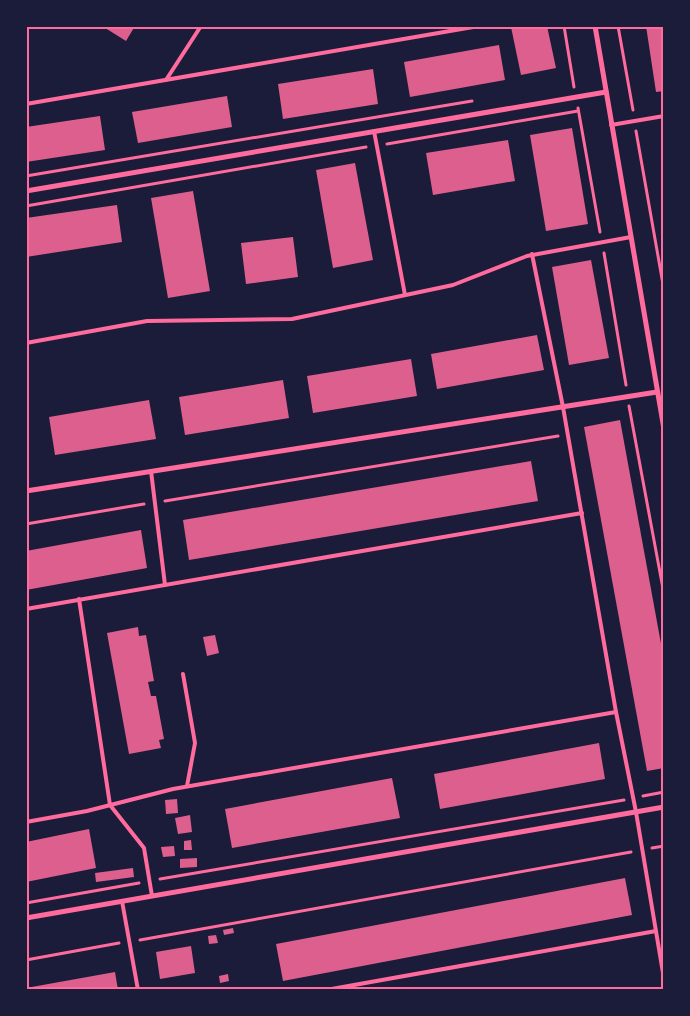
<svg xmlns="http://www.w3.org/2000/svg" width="690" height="1016" viewBox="0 0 690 1016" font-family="Barlow,sans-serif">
<rect width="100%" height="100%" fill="#1b1b3a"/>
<g fill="#dd5f8e">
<path d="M 102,26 L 135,26 L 126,41 Z"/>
<path d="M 517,26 L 547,26 L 556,68 L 521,75 L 511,27 Z"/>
<path d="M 646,26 L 664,26 L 664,91 L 656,92 Z"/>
<path d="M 499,45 L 505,80 L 410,97 L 404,62 Z"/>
<path d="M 373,69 L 378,104 L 283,119 L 278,84 Z"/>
<path d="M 227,96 L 232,127 L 138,143 L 132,112 Z"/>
<path d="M 100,116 L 105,150 L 26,162 L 26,127 Z"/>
<path d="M 572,128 L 588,224 L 546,231 L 530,135 Z"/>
<path d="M 508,140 L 515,181 L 433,195 L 426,153 Z"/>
<path d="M 355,163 L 373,260 L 333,268 L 316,170 Z"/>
<path d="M 193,191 L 210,291 L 168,298 L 151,198 Z"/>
<path d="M 117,205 L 122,242 L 26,257 L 26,218 Z"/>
<path d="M 293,237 L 298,277 L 246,284 L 241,243 Z"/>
<path d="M 591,260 L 609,358 L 569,365 L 552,267 Z"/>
<path d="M 537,335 L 544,370 L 437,389 L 431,354 Z"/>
<path d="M 411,359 L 417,396 L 313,413 L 307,376 Z"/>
<path d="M 283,380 L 289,418 L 185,435 L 179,397 Z"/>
<path d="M 149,400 L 156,439 L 55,455 L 49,417 Z"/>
<path d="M 620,420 L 664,660 L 664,768 L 647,771 L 584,427 Z"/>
<path d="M 531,461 L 538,501 L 189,560 L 183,520 Z"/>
<path d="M 141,530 L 147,568 L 26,590 L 26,551 Z"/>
<path d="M 138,627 L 139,636 L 146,635 L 154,681 L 148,682 L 151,696 L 156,696 L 164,739 L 159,740 L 161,748 L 129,754 L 107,633 Z"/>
<path d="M 215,635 L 219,653 L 207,656 L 203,637 Z"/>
<path d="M 599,743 L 605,779 L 440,809 L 434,774 Z"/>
<path d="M 392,778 L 400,818 L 232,848 L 225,809 Z"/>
<path d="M 177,799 L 178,813 L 166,814 L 165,800 Z"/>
<path d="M 190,815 L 192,832 L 178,834 L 175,818 Z"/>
<path d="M 89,829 L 96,868 L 26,882 L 26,842 Z"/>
<path d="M 191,840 L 192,850 L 184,850 L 184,841 Z"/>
<path d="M 174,846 L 175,856 L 163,857 L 161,847 Z"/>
<path d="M 197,858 L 197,867 L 180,868 L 180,859 Z"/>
<path d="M 133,868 L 134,877 L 96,882 L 95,873 Z"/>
<path d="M 625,878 L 632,915 L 283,981 L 276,944 Z"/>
<path d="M 233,928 L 234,933 L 224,935 L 223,930 Z"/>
<path d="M 216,935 L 218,943 L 209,944 L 208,936 Z"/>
<path d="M 191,946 L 195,973 L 160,979 L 156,952 Z"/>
<path d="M 115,972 L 118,990 L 26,990 L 26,988 Z"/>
<path d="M 228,974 L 229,981 L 220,983 L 219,976 Z"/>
</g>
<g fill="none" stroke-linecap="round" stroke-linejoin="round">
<g stroke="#ff6b9d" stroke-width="3">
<path d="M 564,26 L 574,87"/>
<path d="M 618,26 L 633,110"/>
<path d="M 578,108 L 600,232"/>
<path d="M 636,131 L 664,290"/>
<path d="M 387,144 L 578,111"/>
<path d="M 26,176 L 472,101"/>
<path d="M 26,206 L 366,147"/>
<path d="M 604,253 L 626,385"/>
<path d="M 629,406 L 664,594"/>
<path d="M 165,501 L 558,436"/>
<path d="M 26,524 L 144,504"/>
<path d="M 643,796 L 664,792"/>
<path d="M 652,848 L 664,846"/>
<path d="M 160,879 L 624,800"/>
<path d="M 26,903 L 139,883"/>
<path d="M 140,940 L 631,852"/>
<path d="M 26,960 L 119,943"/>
</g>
<g stroke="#ff6b9d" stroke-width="4">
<path d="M 166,80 L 201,26"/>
<path d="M 26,104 L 479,26"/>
<path d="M 611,125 L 664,116"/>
<path d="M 374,131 L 405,295"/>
<path d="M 532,254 L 563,407 L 616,712 L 636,812 L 664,979"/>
<path d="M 26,343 L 147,321 L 292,319 L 453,285 L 527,256 L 631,237"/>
<path d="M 151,471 L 165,585"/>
<path d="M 79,599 L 110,805 L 144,848 L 152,896"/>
<path d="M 26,609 L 582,513"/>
<path d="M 183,674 L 195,743 L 187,786"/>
<path d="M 26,822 L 87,811 L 173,789 L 616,712"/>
<path d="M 122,901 L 138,990"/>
<path d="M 326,990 L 656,931"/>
</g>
<g stroke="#ff6b9d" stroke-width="5">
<path d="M 595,26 L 664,429"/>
<path d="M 26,191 L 606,92"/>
<path d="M 26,491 L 657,392"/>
<path d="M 26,918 L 664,807"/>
</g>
</g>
<rect width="690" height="1016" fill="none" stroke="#1b1b3a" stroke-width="55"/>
<rect x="28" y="28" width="634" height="960" fill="none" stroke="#ff6b9d" stroke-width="2"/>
</svg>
